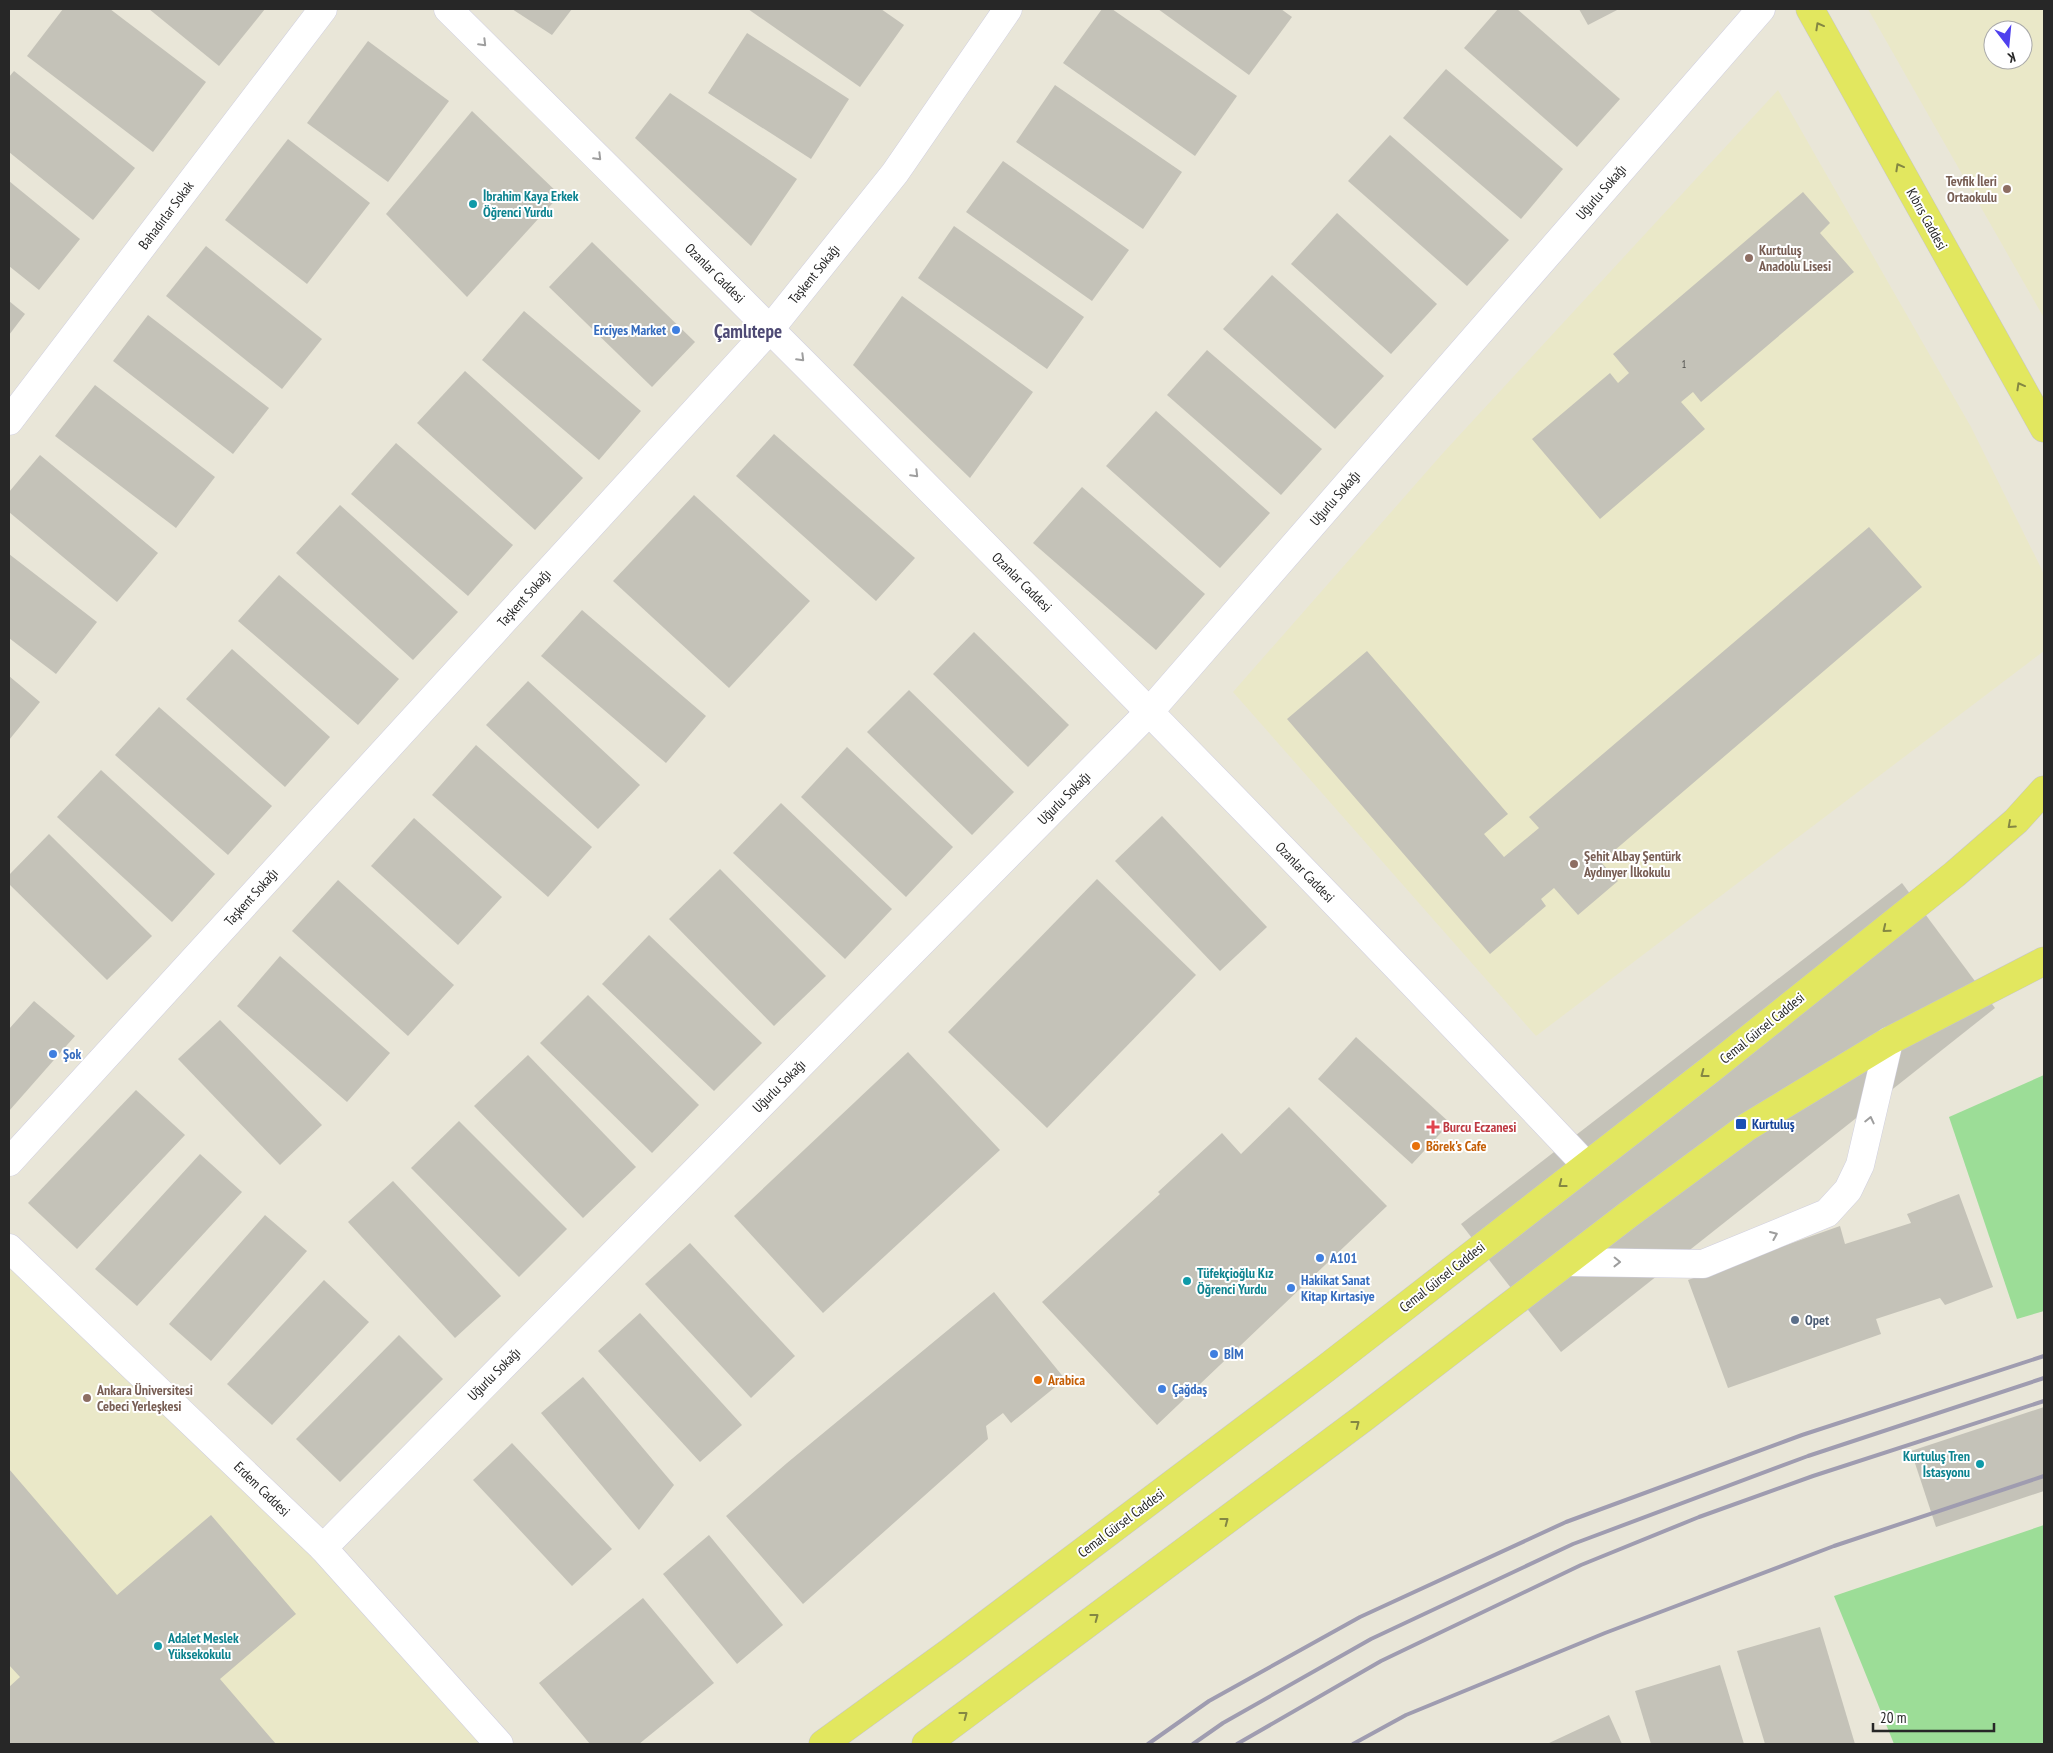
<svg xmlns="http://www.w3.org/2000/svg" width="2053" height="1753" viewBox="0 0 2053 1753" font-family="'PT Sans Narrow',sans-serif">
<rect width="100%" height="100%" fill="#e9e6d8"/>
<g fill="#eae8c8" fill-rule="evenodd">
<path d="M 1868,9 L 2044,9 L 2044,318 ZM 1993,30 L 2023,30 L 2023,60 L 1993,60 Z"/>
<path d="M 1778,90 L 1971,427 L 2042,570 L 2044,576 L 2044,651 L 1536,1036 L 1233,692 L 1443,453 Z"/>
<path d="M 9,1248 L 499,1744 L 9,1744 Z"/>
</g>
<g fill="#9cdd97">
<path d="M 2044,1075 L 2044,1311 L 2017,1319 L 1949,1117 Z"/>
<path d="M 2044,1525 L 2044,1744 L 1894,1744 L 1834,1596 Z"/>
</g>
<g fill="#c4c2b8">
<path d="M 63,9 L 110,9 L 206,82 L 153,152 L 27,56 Z"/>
<path d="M 149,9 L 265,9 L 219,66 Z"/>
<path d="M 512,9 L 572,9 L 552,35 Z"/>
<path d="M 748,9 L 881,9 L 904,25 L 860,87 Z"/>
<path d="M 1102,9 L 1112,9 L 1237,96 L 1195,156 L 1063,63 Z"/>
<path d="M 1158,9 L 1281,9 L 1292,17 L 1249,75 Z"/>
<path d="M 1498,9 L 1517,9 L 1620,99 L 1577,147 L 1464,48 Z"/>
<path d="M 1579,9 L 1619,9 L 1588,25 Z"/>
<path d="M 747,33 L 849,99 L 811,159 L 708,93 Z"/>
<path d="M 368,41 L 449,101 L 388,182 L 307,123 Z"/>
<path d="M 1446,69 L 1563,169 L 1521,219 L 1403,118 Z"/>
<path d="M 14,71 L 135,168 L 93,220 L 9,152 L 9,77 Z"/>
<path d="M 1055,85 L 1182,172 L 1143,229 L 1016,142 Z"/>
<path d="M 670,93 L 797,179 L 751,246 L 635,138 Z"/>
<path d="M 472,111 L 560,195 L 467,297 L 386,214 Z"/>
<path d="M 1390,135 L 1509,240 L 1467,286 L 1348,181 Z"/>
<path d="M 288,139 L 370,203 L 307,284 L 225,220 Z"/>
<path d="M 1003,161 L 1129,250 L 1092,301 L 966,212 Z"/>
<path d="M 9,181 L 80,239 L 39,290 L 9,266 Z"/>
<path d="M 1803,192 L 1830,223 L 1820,233 L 1854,272 L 1701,402 L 1693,392 L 1681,402 L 1705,429 L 1600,519 L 1532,439 L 1610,373 L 1618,383 L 1629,373 L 1613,354 Z"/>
<path d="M 1337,213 L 1437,304 L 1391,354 L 1291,264 Z"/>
<path d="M 954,226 L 1084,317 L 1047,369 L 918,278 Z"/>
<path d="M 592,242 L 695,342 L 652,387 L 549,287 Z"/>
<path d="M 206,246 L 322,339 L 282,389 L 166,296 Z"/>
<path d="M 1272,275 L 1384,376 L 1335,429 L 1223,329 Z"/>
<path d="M 902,296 L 1033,392 L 970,478 L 853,365 Z"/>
<path d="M 9,301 L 25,314 L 9,335 Z"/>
<path d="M 524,311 L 641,411 L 599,460 L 482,360 Z"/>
<path d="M 148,315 L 269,408 L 233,454 L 113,361 Z"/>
<path d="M 1207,350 L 1322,449 L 1281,495 L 1167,395 Z"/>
<path d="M 465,371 L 583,478 L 535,530 L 417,423 Z"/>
<path d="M 95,385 L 215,477 L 176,528 L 55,436 Z"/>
<path d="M 1156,411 L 1270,513 L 1220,568 L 1106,466 Z"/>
<path d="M 774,434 L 915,558 L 876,601 L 736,476 Z"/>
<path d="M 396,443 L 513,545 L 468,596 L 351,494 Z"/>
<path d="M 40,455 L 158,553 L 117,602 L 9,512 L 9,492 Z"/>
<path d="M 1082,487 L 1205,594 L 1156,650 L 1033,543 Z"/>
<path d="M 694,495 L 810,601 L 729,688 L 613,581 Z"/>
<path d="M 340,505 L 458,612 L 413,660 L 296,553 Z"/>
<path d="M 1869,527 L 1922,587 L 1601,862 L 1618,881 L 1578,915 L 1554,888 L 1541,899 L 1546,906 L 1490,954 L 1287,719 L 1367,651 L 1508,814 L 1484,834 L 1504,857 L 1539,828 L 1529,817 Z"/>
<path d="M 9,554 L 97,622 L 56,674 L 9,638 Z"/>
<path d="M 279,575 L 399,679 L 358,725 L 238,621 Z"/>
<path d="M 582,610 L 706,716 L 666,763 L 541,656 Z"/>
<path d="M 974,632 L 1069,725 L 1028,767 L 933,674 Z"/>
<path d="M 232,649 L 330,737 L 285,787 L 186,699 Z"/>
<path d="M 9,676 L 40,702 L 9,740 Z"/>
<path d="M 528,681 L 640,785 L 598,829 L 486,725 Z"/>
<path d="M 909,690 L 1014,792 L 972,835 L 867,732 Z"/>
<path d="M 159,707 L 272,806 L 228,855 L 115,755 Z"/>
<path d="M 476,745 L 592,847 L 548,897 L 432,795 Z"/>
<path d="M 847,747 L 953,847 L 906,897 L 801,797 Z"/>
<path d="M 101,770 L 215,874 L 172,922 L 57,817 Z"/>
<path d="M 781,803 L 892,909 L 845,959 L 733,853 Z"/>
<path d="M 1162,816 L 1267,927 L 1220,971 L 1115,861 Z"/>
<path d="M 414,818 L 502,897 L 458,945 L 371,866 Z"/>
<path d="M 49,834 L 152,936 L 107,980 L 9,884 L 9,875 Z"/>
<path d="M 720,869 L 826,976 L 774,1026 L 669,919 Z"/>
<path d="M 1097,879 L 1196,975 L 1047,1128 L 948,1032 Z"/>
<path d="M 338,880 L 454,985 L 408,1036 L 292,931 Z"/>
<path d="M 1902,883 L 1995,1008 L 1561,1352 L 1461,1224 Z"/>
<path d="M 649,935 L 762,1043 L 714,1091 L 602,984 Z"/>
<path d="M 280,956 L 390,1053 L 347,1102 L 237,1006 Z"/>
<path d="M 588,995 L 699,1105 L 652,1153 L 540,1043 Z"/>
<path d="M 34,1001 L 75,1036 L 9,1111 L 9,1029 Z"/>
<path d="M 220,1020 L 322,1125 L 280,1165 L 178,1059 Z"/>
<path d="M 1356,1037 L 1450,1123 L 1412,1164 L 1318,1079 Z"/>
<path d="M 908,1052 L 1000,1150 L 823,1313 L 734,1216 Z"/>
<path d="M 528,1055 L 636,1167 L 583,1218 L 474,1106 Z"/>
<path d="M 136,1090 L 185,1135 L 77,1249 L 28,1203 Z"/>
<path d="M 1289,1107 L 1387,1206 L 1157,1425 L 1042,1302 L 1160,1194 L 1158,1192 L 1222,1133 L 1241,1154 Z"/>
<path d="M 459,1121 L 567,1229 L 519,1277 L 411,1168 Z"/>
<path d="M 200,1154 L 242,1192 L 137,1306 L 95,1269 Z"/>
<path d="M 393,1181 L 501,1296 L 455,1338 L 348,1222 Z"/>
<path d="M 1959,1194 L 1993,1287 L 1945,1305 L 1940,1298 L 1876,1319 L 1881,1334 L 1728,1388 L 1688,1280 L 1840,1226 L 1845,1244 L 1911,1223 L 1907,1214 Z"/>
<path d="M 265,1215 L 307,1251 L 211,1361 L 169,1324 Z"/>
<path d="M 690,1243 L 795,1356 L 751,1398 L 645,1284 Z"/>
<path d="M 324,1280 L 369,1322 L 272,1425 L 227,1384 Z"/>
<path d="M 994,1292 L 1065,1379 L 1011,1423 L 1003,1413 L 986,1426 L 988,1439 L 803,1604 L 726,1516 L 787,1463 Z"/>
<path d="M 640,1313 L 742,1425 L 700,1462 L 598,1351 Z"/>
<path d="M 399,1335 L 443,1379 L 340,1482 L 296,1439 Z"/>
<path d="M 583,1377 L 674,1485 L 639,1530 L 541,1413 Z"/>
<path d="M 2044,1407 L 2044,1491 L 1936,1527 L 1911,1451 Z"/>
<path d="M 512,1443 L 612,1549 L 572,1586 L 473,1480 Z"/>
<path d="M 9,1469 L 117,1595 L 211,1515 L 296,1614 L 220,1679 L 276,1744 L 9,1744 L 9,1687 L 20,1677 L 9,1665 Z"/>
<path d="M 709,1535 L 783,1625 L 737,1664 L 663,1574 Z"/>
<path d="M 643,1598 L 714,1683 L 639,1744 L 590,1744 L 539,1683 Z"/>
<path d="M 1820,1627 L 1855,1744 L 1765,1744 L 1737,1651 Z"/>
<path d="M 1720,1665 L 1744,1744 L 1651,1744 L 1635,1691 Z"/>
<path d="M 1609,1715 L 1622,1744 L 1547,1744 Z"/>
</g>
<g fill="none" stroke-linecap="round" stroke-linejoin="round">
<g stroke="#cfcedf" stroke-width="29">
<g id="minor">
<path d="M 448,9 C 832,389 1214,772 1586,1165"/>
<path d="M 9,421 L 323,9"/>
<path d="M 9,1162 L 771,328 L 895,173 L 1008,9"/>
<path d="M 9,1248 L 323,1548 L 499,1744"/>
<path d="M 1568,1262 L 1703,1264 L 1827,1213 L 1848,1190 L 1860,1165 L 1889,1041"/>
<path d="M 323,1548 L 1150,711 L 1761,9"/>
</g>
</g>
<g stroke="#c7c7c7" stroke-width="29">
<g id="major">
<path d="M 1810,9 L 2044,428"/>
<path d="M 823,1744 L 951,1651 L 1325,1369 L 1711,1069 L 1955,874 L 2016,821 L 2044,790"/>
<path d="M 926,1744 L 1362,1419 L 1629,1214 L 1747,1127 L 1889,1041 L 2044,961"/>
</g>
</g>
<use href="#minor" stroke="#fff" stroke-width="28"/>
<use href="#major" stroke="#e2e75f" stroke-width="28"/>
<g stroke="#9f9cb0" stroke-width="4">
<path d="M 1148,1744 L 1209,1701 L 1360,1617 L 1566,1522 L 1802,1435 L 2044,1356"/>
<path d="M 1193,1744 L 1223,1723 L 1371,1639 L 1573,1544 L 1808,1456 L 2044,1378"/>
<path d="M 1237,1744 L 1381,1661 L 1581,1565 L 1699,1517 L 1813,1476 L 2044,1401"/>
<path d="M 1353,1744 L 1406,1715 L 1605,1633 L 1834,1546 L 2044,1476"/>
</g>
</g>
<defs><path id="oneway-chevron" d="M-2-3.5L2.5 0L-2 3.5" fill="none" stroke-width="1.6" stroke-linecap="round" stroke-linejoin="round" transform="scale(1.25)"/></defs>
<g stroke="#848743">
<use href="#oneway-chevron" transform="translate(1819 26) rotate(-119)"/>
<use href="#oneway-chevron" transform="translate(1899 167) rotate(-119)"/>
<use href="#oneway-chevron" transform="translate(2020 386) rotate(-119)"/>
<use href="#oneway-chevron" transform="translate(2011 825) rotate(138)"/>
<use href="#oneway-chevron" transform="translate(1886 929) rotate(141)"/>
<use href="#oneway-chevron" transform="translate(1704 1074) rotate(143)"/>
<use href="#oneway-chevron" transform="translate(1562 1184) rotate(142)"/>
<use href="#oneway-chevron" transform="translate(1356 1424) rotate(-37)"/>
<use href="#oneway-chevron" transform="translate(1225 1521) rotate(-37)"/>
<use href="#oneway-chevron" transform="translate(1095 1617) rotate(-37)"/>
<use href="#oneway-chevron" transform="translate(964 1715) rotate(-37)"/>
</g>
<g stroke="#9e9e9e">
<use href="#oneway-chevron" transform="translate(483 43) rotate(45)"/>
<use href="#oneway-chevron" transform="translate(598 157) rotate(45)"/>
<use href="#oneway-chevron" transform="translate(801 358) rotate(45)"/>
<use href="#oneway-chevron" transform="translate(915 474) rotate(45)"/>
<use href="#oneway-chevron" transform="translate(1870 1120) rotate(-77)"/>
<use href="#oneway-chevron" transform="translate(1774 1235) rotate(-23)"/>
<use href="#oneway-chevron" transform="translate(1617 1262) rotate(1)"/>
</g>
<g fill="#8d6e63" stroke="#fff" stroke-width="2">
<circle cx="2007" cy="189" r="5"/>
<circle cx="1749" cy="258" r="5"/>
<circle cx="1574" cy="864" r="5"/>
<circle cx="87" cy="1398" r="5"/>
</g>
<g fill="#0f9aa8" stroke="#fff" stroke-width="2">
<circle cx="473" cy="204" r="5"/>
<circle cx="1187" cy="1281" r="5"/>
<circle cx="1980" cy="1464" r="5"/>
<circle cx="158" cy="1646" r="5"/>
</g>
<g fill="#3f7fe0" stroke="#fff" stroke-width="2">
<circle cx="676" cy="330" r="5"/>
<circle cx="53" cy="1054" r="5"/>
<circle cx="1320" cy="1258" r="5"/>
<circle cx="1291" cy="1288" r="5"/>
<circle cx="1214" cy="1354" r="5"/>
<circle cx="1162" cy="1389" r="5"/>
</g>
<rect fill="#1a4fb4" stroke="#fff" stroke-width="2" x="1735" y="1118" width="12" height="12" rx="2.5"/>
<path fill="#e0444e" stroke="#fff" stroke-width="2" d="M1430.5 1119.5h5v5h5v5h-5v5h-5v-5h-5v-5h5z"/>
<g fill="#e8710a" stroke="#fff" stroke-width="2">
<circle cx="1416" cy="1146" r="5"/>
<circle cx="1038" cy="1380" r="5"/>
</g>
<circle fill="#5c6f8a" stroke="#fff" stroke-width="2" cx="1795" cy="1320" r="5"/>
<g text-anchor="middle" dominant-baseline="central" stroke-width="4" stroke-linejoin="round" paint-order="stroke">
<g font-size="11" fill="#4e4e4b">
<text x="1684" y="364">1</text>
</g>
<g font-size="14" font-weight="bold" fill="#785e54" stroke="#fff" text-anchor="start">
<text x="1997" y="181" text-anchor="end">Tevfik İleri<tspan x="1997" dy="16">Ortaokulu</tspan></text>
<text x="1759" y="250">Kurtuluş<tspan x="1759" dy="16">Anadolu Lisesi</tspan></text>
<text x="1584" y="856">Şehit Albay Şentürk<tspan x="1584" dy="16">Aydınyer İlkokulu</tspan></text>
<text x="97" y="1390">Ankara Üniversitesi<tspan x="97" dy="16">Cebeci Yerleşkesi</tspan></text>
</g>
<g font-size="14" fill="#272727" stroke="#fff">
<text transform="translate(1601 192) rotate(-49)">Uğurlu Sokağı</text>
<text transform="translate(166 215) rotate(-53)">Bahadırlar Sokak</text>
<text transform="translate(1927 219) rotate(61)">Kıbrıs Caddesi</text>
<text transform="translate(715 273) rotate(45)">Ozanlar Caddesi</text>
<text transform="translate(814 274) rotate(-51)">Taşkent Sokağı</text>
<text transform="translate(1335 498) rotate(-49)">Uğurlu Sokağı</text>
<text transform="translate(1022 582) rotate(45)">Ozanlar Caddesi</text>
<text transform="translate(524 598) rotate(-48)">Taşkent Sokağı</text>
<text transform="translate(1064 798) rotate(-45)">Uğurlu Sokağı</text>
<text transform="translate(1305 872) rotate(46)">Ozanlar Caddesi</text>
<text transform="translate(251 897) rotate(-48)">Taşkent Sokağı</text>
<text transform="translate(1762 1028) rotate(-39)">Cemal Gürsel Caddesi</text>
<text transform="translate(779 1086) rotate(-45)">Uğurlu Sokağı</text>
<text transform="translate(1442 1277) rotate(-38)">Cemal Gürsel Caddesi</text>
<text transform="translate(494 1374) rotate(-45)">Uğurlu Sokağı</text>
<text transform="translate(262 1489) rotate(44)">Erdem Caddesi</text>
<text transform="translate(1121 1523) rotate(-37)">Cemal Gürsel Caddesi</text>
</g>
<g font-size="14" font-weight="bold" fill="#0d838f" stroke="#fff" text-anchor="start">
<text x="483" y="196">İbrahim Kaya Erkek<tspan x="483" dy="16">Öğrenci Yurdu</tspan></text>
<text x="1197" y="1273">Tüfekçioğlu Kız<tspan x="1197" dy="16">Öğrenci Yurdu</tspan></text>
<text x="1970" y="1456" text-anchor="end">Kurtuluş Tren<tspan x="1970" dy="16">İstasyonu</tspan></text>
<text x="168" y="1638">Adalet Meslek<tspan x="168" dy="16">Yüksekokulu</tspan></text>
</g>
<g font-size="14" font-weight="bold" fill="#366cbe" stroke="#fff" text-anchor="start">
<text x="666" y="330" text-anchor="end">Erciyes Market</text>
<text x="63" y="1054">Şok</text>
<text x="1330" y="1258">A101</text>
<text x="1301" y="1280">Hakikat Sanat<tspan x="1301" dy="16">Kitap Kırtasiye</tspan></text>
<text x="1224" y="1354">BİM</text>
<text x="1172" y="1389">Çağdaş</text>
</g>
<g font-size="14" font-weight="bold" fill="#164399" stroke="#fff" text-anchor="start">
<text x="1752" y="1124">Kurtuluş</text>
</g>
<g font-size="14" font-weight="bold" fill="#be3a42" stroke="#fff" text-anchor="start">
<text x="1443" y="1127">Burcu Eczanesi</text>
</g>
<g font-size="14" font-weight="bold" fill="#c56008" stroke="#fff" text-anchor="start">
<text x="1426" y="1146">Börek's Cafe</text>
<text x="1048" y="1380">Arabica</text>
</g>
<g font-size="14" font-weight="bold" fill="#4e5e75" stroke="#fff" text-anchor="start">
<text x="1805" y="1320">Opet</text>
</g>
<g font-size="19" font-weight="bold" fill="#4e4a74" stroke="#fff">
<text x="748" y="331">Çamlıtepe</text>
</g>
</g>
<rect width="2053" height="1753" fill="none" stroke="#272727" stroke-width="20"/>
<g transform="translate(2008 45) rotate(164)"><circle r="24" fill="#ffffff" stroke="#a9a9a9"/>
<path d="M0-4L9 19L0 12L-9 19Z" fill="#4f40ee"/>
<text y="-8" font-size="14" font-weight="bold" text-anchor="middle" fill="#272727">K</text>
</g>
<path d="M1873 1723v8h121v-8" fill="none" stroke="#272727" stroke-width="2.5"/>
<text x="1880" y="1723" font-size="15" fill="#272727" stroke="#ffffff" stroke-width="4" paint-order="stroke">20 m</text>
</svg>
